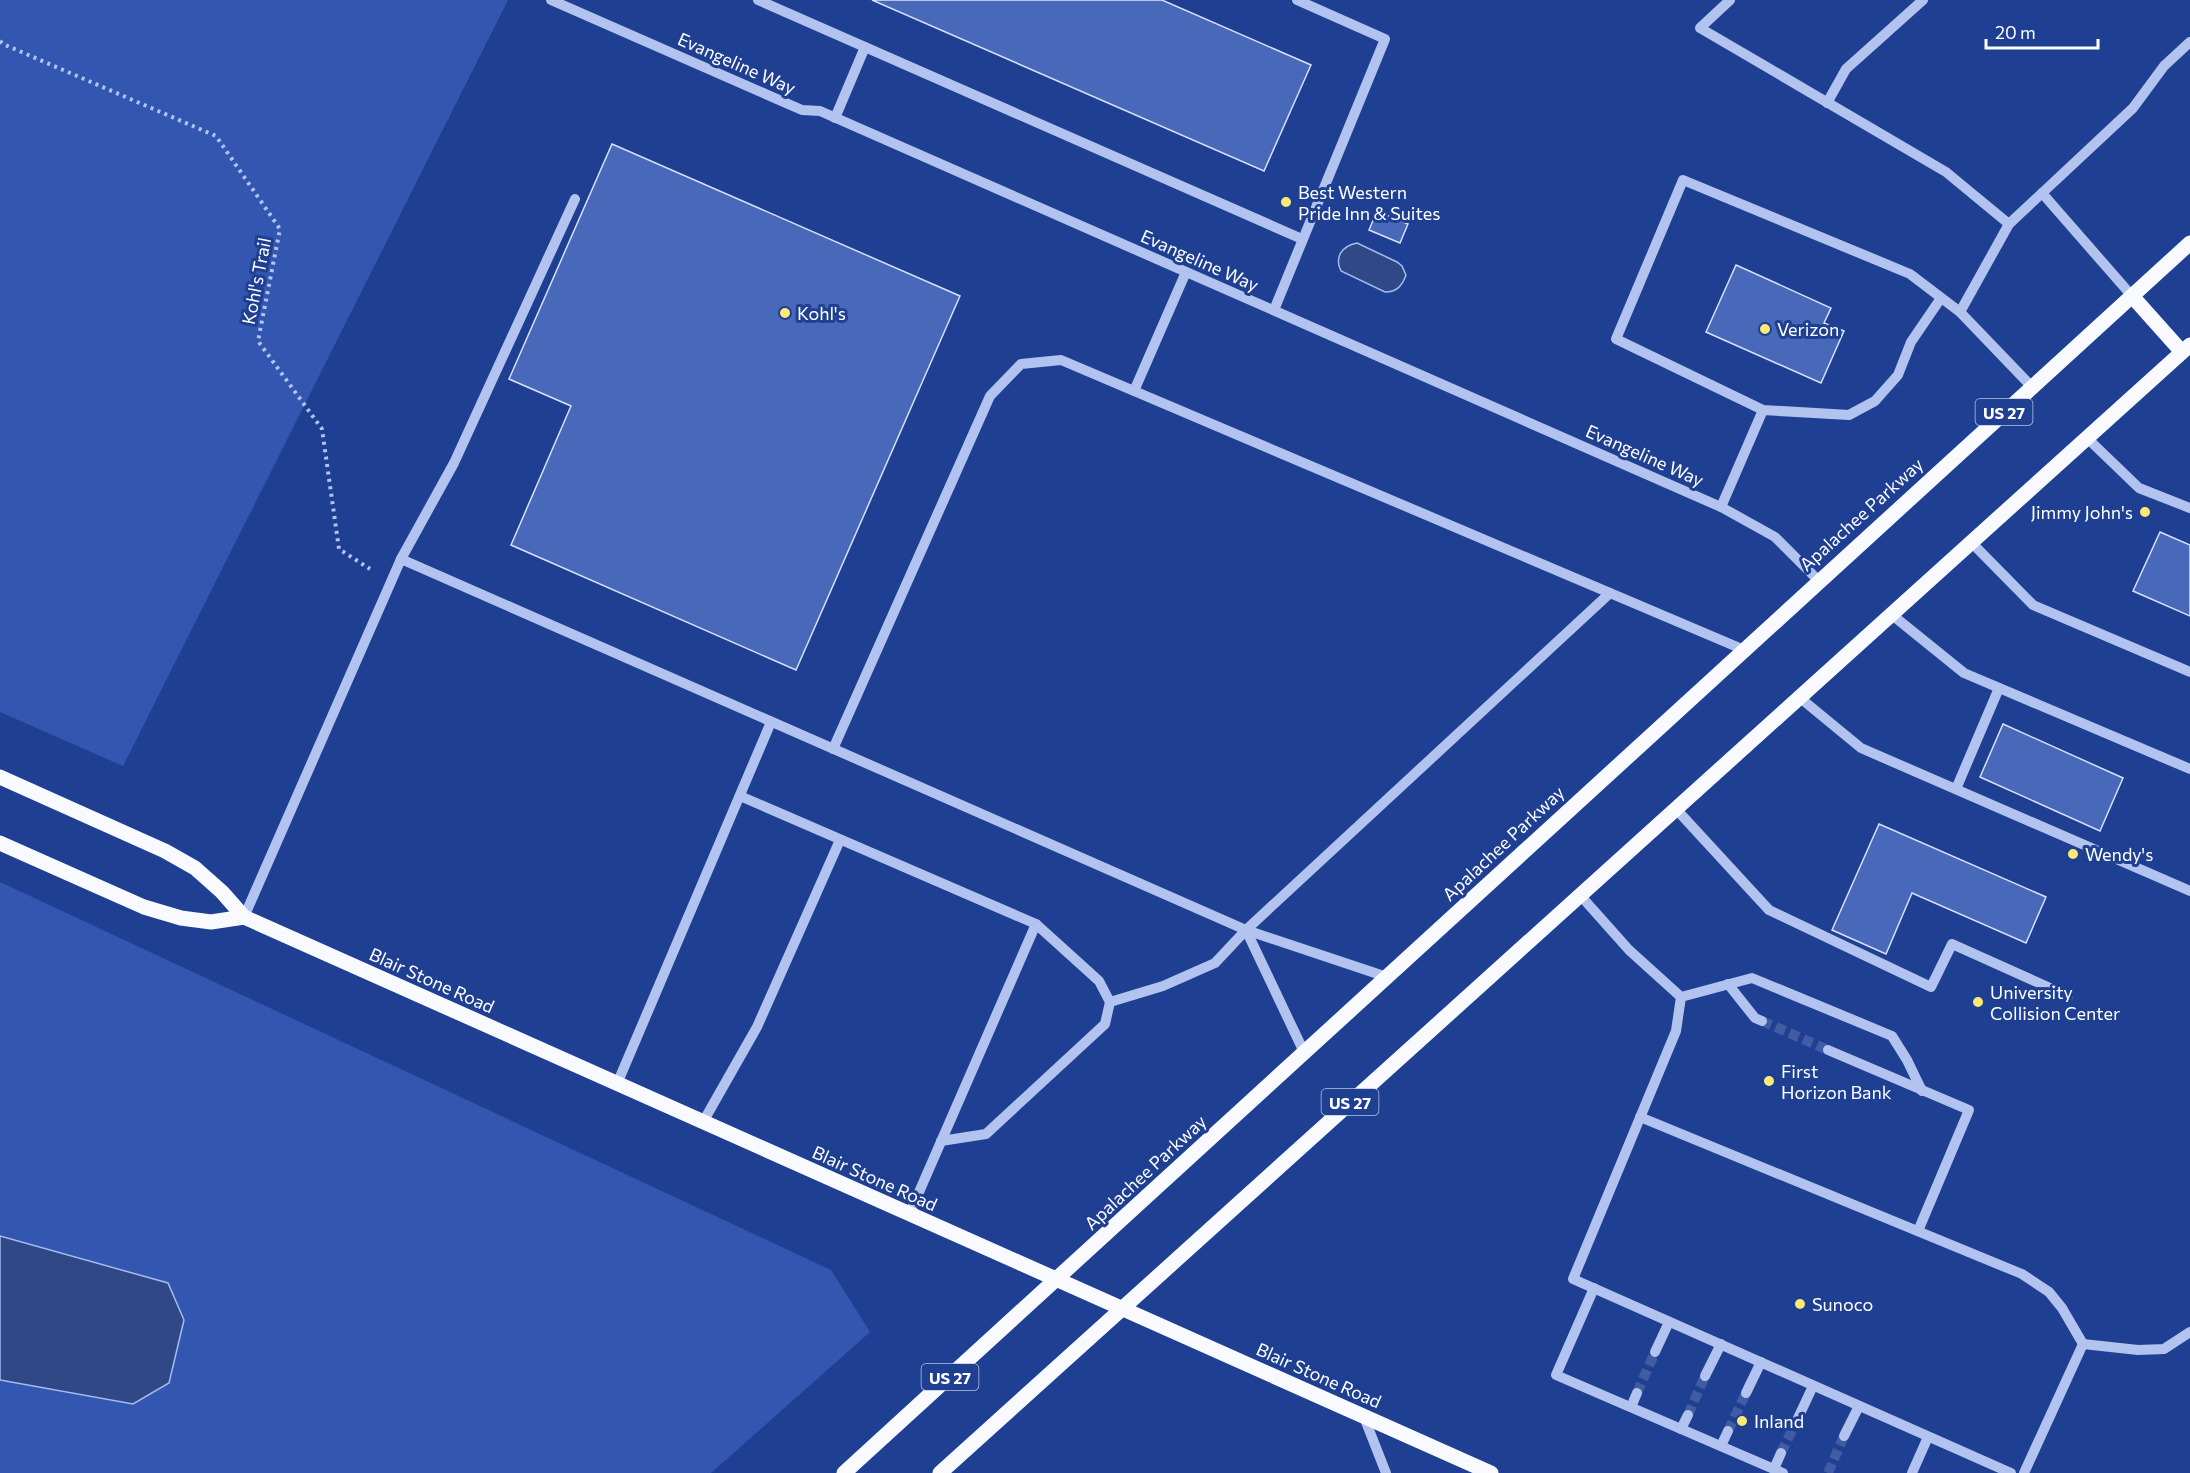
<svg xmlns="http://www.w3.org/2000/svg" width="2190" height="1473" viewBox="0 0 2190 1473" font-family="Commissioner,sans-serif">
<rect width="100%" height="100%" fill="#1f3f93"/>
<g fill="#3357b0">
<path d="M 0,0 L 508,0 L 123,766 L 0,712 Z"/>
<path d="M 0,882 L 831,1270 L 870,1332 L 711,1473 L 0,1473 Z"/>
</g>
<g fill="#314887" stroke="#a5bbef" stroke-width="1.5">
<path d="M 1357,243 L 1397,262 L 1402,266 L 1406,275 C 1402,286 1397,292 1385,292 L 1341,271 C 1334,257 1342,246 1357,243 Z"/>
<path d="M 0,1236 L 168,1283 L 184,1320 L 169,1383 L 133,1404 L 0,1380 Z"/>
</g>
<g fill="#4868b9" stroke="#d7e1fa" stroke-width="1.5">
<path d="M 872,0 L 1162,0 L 1311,65 L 1264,171 Z"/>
<path d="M 612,144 L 960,296 L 796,670 L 511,545 L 571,406 L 509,379 Z"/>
<path d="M 1377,211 L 1408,224 L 1400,243 L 1369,230 Z"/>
<path d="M 1736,265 L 1831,308 L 1824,323 L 1844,331 L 1821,383 L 1706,332 Z"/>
<path d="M 2160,532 L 2190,545 L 2190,616 L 2133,591 Z"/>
<path d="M 2003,724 L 2123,778 L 2100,831 L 1980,777 Z"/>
<path d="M 1879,824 L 2046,897 L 2026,943 L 1912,893 L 1886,954 L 1832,930 Z"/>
</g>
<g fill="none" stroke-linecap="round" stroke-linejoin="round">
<g stroke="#415ca3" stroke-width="10" stroke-dasharray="10 5" stroke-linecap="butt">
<path d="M 1762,1021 L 1828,1050"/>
<path d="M 1637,1393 L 1655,1352"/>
<path d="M 1688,1415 L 1705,1376"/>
<path d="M 1728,1431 L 1746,1393"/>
<path d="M 1781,1453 L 1798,1418"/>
<path d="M 1828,1473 L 1844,1436"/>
</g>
<path stroke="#b1c3ee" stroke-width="4" stroke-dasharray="3 4.5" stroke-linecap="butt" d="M 0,41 L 3,44 L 216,136 L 280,229 L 258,341 L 322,429 L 339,549 L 370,569"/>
<g stroke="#b1c3ee" stroke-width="10">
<path d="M 551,0 L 802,110 L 820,111 L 1721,507 L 1775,537 L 1818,580"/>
<path d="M 758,0 L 1302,239"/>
<path d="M 1730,0 L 1700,28 L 1946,172 L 2009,224"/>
<path d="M 1827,103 L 1846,69 L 1923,0"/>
<path d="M 835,118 L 865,47"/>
<path d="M 2042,193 L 2132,296"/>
<path d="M 1941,298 L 1911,342 L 1898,375 L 1875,401 L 1849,415 L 1763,410 L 1616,339 L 1683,180 L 1910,274 L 1960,312 L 2032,387"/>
<path d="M 1274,310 L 1385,39 L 1297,0"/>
<path d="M 1960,312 L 2009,224 L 2133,108 L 2164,66 L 2190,42"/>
<path d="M 1134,391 L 1186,272"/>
<path d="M 2087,438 L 2139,488 L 2190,508"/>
<path d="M 1721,507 L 1763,410"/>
<path d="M 1971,542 L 2033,605 L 2190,672"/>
<path d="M 401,559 L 1246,930 L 1387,977"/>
<path d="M 1891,614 L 1964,673 L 2190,769"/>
<path d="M 1799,697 L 1861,748 L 2190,891"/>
<path d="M 833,749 L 990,396 L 1021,364 L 1061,360 L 1742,649"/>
<path d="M 1956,789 L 1999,688"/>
<path d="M 740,796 L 1036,924 L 1099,981 L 1110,1002 L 1105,1024 L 986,1134 L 941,1141"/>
<path d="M 1676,809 L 1769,910 L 1931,987 L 1952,944 L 2068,996"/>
<path d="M 1580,895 L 1629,950 L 1681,997"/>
<path d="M 244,917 L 401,559 L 454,463 L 575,199"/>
<path d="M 1246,930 L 1304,1052"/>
<path d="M 1728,984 L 1755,1018 L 1762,1021"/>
<path d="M 1681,997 L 1676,1031 L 1573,1279 L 2011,1473"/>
<path d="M 1681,997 L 1752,978 L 1892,1036 L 1907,1060 L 1922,1091"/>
<path d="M 1110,1002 L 1163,986 L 1215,963 L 1246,930 L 1610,593"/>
<path d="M 1828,1050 L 1969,1110 L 1918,1231"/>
<path d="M 617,1084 L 771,722"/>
<path d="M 1640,1117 L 2022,1274 L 2049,1292 L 2062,1308 L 2083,1344"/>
<path d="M 703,1122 L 757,1027 L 840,840"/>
<path d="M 909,1215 L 1036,924"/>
<path d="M 1594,1288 L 1556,1375 L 1783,1473"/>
<path d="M 2083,1344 L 2138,1350 L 2164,1349 L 2190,1332"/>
<path d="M 1655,1352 L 1669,1322"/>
<path d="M 1705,1376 L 1721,1344"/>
<path d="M 1746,1393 L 1761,1362"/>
<path d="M 1631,1407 L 1637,1393"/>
<path d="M 1364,1417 L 1386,1473"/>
<path d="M 1798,1418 L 1813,1386"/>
<path d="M 1681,1429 L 1688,1415"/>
<path d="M 1844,1436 L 1859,1406"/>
<path d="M 1721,1446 L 1728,1431"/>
<path d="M 1774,1469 L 1781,1453"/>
<path d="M 1912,1473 L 1928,1437"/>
<path d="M 2024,1473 L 2083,1344"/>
</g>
<g stroke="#f8faff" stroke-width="15">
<path d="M 2132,296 L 2182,352"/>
<path d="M 0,777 L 165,851 L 195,868 L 222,892 L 244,917 L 1491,1473"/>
<path d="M 0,843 L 144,907 L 181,918 L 211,922 L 244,917"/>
<path d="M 844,1473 C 1294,1065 1739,651 2190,243"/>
<path d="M 940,1473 L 2190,345"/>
</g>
</g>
<g fill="#fbeb72" stroke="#1f3f93" stroke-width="2">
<circle cx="1286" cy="202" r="6"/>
<circle cx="785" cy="313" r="6"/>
<circle cx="1765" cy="329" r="6"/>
<circle cx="2145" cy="512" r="6"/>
<circle cx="2073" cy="854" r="6"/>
<circle cx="1978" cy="1002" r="6"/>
<circle cx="1769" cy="1081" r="6"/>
<circle cx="1800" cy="1304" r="6"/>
<circle cx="1742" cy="1421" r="6"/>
</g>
<g text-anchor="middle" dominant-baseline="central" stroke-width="6" stroke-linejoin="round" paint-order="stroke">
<g fill="#1f3f93" stroke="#bcc5df" stroke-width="1.5">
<rect x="1975.5" y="399" width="57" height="26" rx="4.5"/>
<rect x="1321.5" y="1089" width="57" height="26" rx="4.5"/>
<rect x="921.5" y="1364" width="57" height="26" rx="4.5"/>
</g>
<g font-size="16" font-weight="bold" fill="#fff">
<text x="2004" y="412">US 27</text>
<text x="1350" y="1102">US 27</text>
<text x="950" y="1377">US 27</text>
</g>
<g font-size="18" fill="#fff" stroke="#1f3f93">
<text transform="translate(737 63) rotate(24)">Evangeline Way</text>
<text transform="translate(1200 260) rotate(24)">Evangeline Way</text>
<text transform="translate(256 281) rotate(-79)">Kohl's Trail</text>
<text transform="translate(1645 455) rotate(24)">Evangeline Way</text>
<text transform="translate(1861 514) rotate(-42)">Apalachee Parkway</text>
<text transform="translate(1503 843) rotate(-43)">Apalachee Parkway</text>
<text transform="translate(432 980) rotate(24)">Blair Stone Road</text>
<text transform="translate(1145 1172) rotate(-43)">Apalachee Parkway</text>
<text transform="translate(875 1178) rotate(24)">Blair Stone Road</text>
<text transform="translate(1319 1375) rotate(24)">Blair Stone Road</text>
</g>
<g font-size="18" fill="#fff" stroke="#1f3f93" text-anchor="start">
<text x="1298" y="192">Best Western<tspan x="1298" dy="21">Pride Inn &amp; Suites</tspan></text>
<text x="797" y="313">Kohl's</text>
<text x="1777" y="329">Verizon</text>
<text x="2133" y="512" text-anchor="end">Jimmy John's</text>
<text x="2085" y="854">Wendy's</text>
<text x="1990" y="992">University<tspan x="1990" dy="21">Collision Center</tspan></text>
<text x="1781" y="1071">First<tspan x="1781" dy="21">Horizon Bank</tspan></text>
<text x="1812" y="1304">Sunoco</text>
<text x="1754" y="1421">Inland</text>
</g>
</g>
<path d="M1986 39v9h112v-9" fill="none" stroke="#ffffff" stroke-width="3"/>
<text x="1995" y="39" font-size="18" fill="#ffffff" stroke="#1f3f93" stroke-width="4.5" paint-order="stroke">20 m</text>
</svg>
